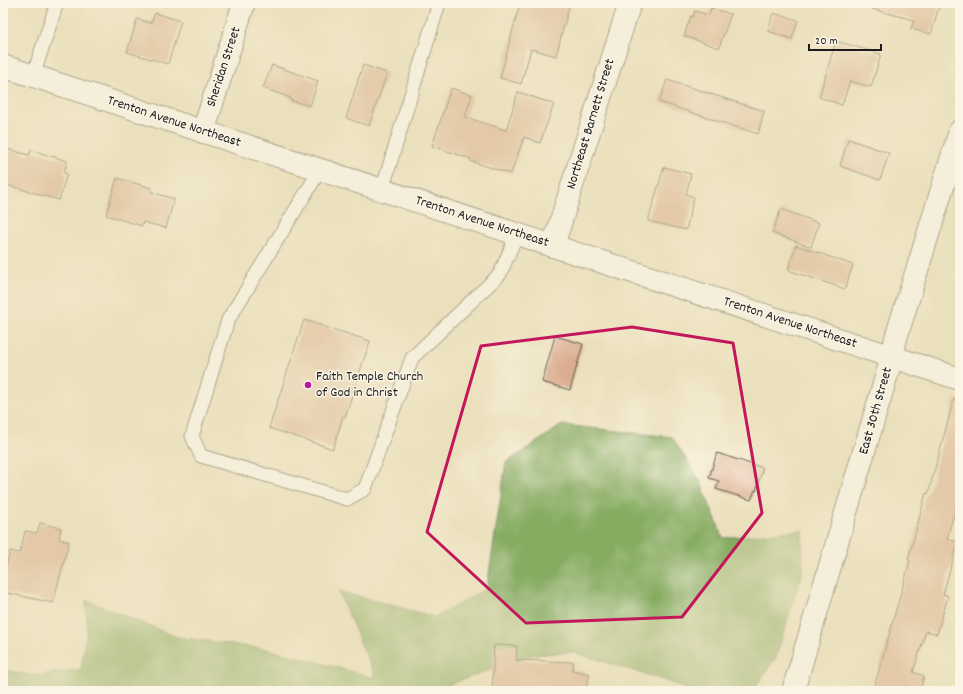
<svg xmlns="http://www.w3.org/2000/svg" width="963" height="694" viewBox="0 0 963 694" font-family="Dekko,sans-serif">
<rect width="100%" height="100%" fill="#fcf5e5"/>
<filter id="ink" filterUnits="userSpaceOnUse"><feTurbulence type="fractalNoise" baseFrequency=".025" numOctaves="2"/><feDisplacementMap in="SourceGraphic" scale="8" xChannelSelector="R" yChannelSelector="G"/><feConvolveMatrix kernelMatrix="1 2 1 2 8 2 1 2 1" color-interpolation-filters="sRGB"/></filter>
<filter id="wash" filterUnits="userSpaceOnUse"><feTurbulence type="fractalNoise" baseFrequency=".012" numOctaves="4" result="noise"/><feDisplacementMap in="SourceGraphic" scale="16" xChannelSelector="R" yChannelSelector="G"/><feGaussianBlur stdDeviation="0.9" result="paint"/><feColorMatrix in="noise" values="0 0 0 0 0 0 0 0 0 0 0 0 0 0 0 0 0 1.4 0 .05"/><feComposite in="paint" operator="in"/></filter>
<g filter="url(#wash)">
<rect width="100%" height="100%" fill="#ebe0bc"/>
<path fill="#86ac62" stroke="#51643f" d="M 562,425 L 672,437 L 700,481 L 723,538 L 802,530 L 803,570 L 776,657 L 753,691 L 692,691 L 663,680 L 573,652 L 530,655 L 440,688 L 438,691 L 3,691 L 3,669 L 33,676 L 81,669 L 87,629 L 86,600 L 177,637 L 267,649 L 376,678 L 338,591 L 436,617 L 487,588 L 506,463 Z"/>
<g id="blocks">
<g fill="#daad90">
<path d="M 520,3 L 570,3 L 556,56 L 531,49 L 521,84 L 500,78 Z"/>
<path d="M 873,3 L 940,3 L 931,34 L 911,29 L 914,20 L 872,9 Z"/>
<path d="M 711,8 L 731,14 L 719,48 L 684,36 L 691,16 L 693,17 L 695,11 L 709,15 Z"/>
<path d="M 155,13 L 181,21 L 168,64 L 127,52 L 137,19 L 151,23 Z"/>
<path d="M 773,13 L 798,20 L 792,39 L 768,31 Z"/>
<path d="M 836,41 L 881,54 L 871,87 L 850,81 L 842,105 L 819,97 Z"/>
<path d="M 272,65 L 318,81 L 310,106 L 290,100 L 291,98 L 263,88 Z"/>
<path d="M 363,65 L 387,73 L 369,126 L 346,118 Z"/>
<path d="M 667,80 L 764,111 L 758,134 L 659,102 Z"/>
<path d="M 451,88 L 472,95 L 465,117 L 506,130 L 518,92 L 554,104 L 540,143 L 524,137 L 511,174 L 470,161 L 471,159 L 432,146 Z"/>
<path d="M 848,139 L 889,153 L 880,180 L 840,166 Z"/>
<path d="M 3,148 L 29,155 L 31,150 L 67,161 L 64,173 L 67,174 L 59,200 L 3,184 Z"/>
<path d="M 664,167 L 691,174 L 686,194 L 694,197 L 686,230 L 648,221 Z"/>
<path d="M 117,178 L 152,188 L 151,192 L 174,199 L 166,228 L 143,222 L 142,226 L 106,215 Z"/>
<path d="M 781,209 L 819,223 L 811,247 L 772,233 Z"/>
<path d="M 796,245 L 853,265 L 845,289 L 788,270 Z"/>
<path d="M 304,320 L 370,341 L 345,417 L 343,416 L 333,449 L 269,428 Z"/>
<path d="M 555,336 L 583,344 L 570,390 L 542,382 Z"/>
<path d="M 954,399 L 960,400 L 960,492 L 947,539 L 958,542 L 943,594 L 948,596 L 937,634 L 926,631 L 913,672 L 924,676 L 920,691 L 873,691 L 910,561 L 908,560 L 926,493 L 928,494 Z"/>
<path d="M 717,453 L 763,468 L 756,491 L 755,490 L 751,500 L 716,489 L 719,481 L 709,478 Z"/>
<path d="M 40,523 L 61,528 L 59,539 L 69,542 L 53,603 L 3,592 L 3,578 L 10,551 L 20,553 L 25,531 L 37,533 Z"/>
<path d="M 494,645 L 517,646 L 516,660 L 574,662 L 572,670 L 590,674 L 585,691 L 492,691 Z"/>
</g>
</g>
</g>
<g filter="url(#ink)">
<use href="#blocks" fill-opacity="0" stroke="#646154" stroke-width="1"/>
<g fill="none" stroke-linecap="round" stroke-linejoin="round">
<g stroke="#646154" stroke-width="15">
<g id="service">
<path d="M 33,76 L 57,3"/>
<path d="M 320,170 L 228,320 L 192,436 L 201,456 L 347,499 L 365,489 L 412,358 L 500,274 L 517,234"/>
<path d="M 382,190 L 439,3"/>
</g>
</g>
<g stroke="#646154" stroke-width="24">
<g id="minor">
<path d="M 203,132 L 244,3"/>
<path d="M 553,246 L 630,3"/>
<path d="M 892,357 L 896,338 L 960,131"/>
</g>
</g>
<g stroke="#646154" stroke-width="24">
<path id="tertiary" d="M 793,691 L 892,357"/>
</g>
<g stroke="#646154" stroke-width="24">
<path id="secondary" d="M 3,66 L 960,379"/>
</g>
<use href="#service" stroke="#fff" stroke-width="13"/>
<use href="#minor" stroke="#fff" stroke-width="22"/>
<use href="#tertiary" stroke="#fff" stroke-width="22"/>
<use href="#secondary" stroke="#fff" stroke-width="22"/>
</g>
</g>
<path d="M0 0H963V694H0ZM 632,327 L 733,343 L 762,513 L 682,617 L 526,623 L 427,532 L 481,346 Z" fill="#ebe0bc" fill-opacity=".55" fill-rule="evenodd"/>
<path fill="none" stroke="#c2185b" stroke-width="3" stroke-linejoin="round" d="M 632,327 L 733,343 L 762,513 L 682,617 L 526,623 L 427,532 L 481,346 Z"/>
<circle fill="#b5179e" stroke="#fcf5e5" stroke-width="1.5" cx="308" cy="385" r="4"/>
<g text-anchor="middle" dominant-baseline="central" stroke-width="3" stroke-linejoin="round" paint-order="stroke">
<g font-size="14" fill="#1c1c1c" stroke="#fcf5e5">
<text transform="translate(224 67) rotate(-72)">Sheridan Street</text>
<text transform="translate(174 122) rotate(18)">Trenton Avenue Northeast</text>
<text transform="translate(591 124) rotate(-73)">Northeast Barnett Street</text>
<text transform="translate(482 222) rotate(18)">Trenton Avenue Northeast</text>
<text transform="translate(790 323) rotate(18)">Trenton Avenue Northeast</text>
<text transform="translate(876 411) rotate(-74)">East 30th Street</text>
</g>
<g font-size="14" fill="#1c1c1c" stroke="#fcf5e5" text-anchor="start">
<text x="316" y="377">Faith Temple Church<tspan x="316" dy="16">of God in Christ</tspan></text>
</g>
</g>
<rect width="963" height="694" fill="none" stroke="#fcf5e5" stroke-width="16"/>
<path d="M809 44v6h72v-6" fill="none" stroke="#1c1c1c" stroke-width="2"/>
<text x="815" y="44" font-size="12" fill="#1c1c1c" stroke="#fcf5e5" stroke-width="3" paint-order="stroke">20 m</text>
</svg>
